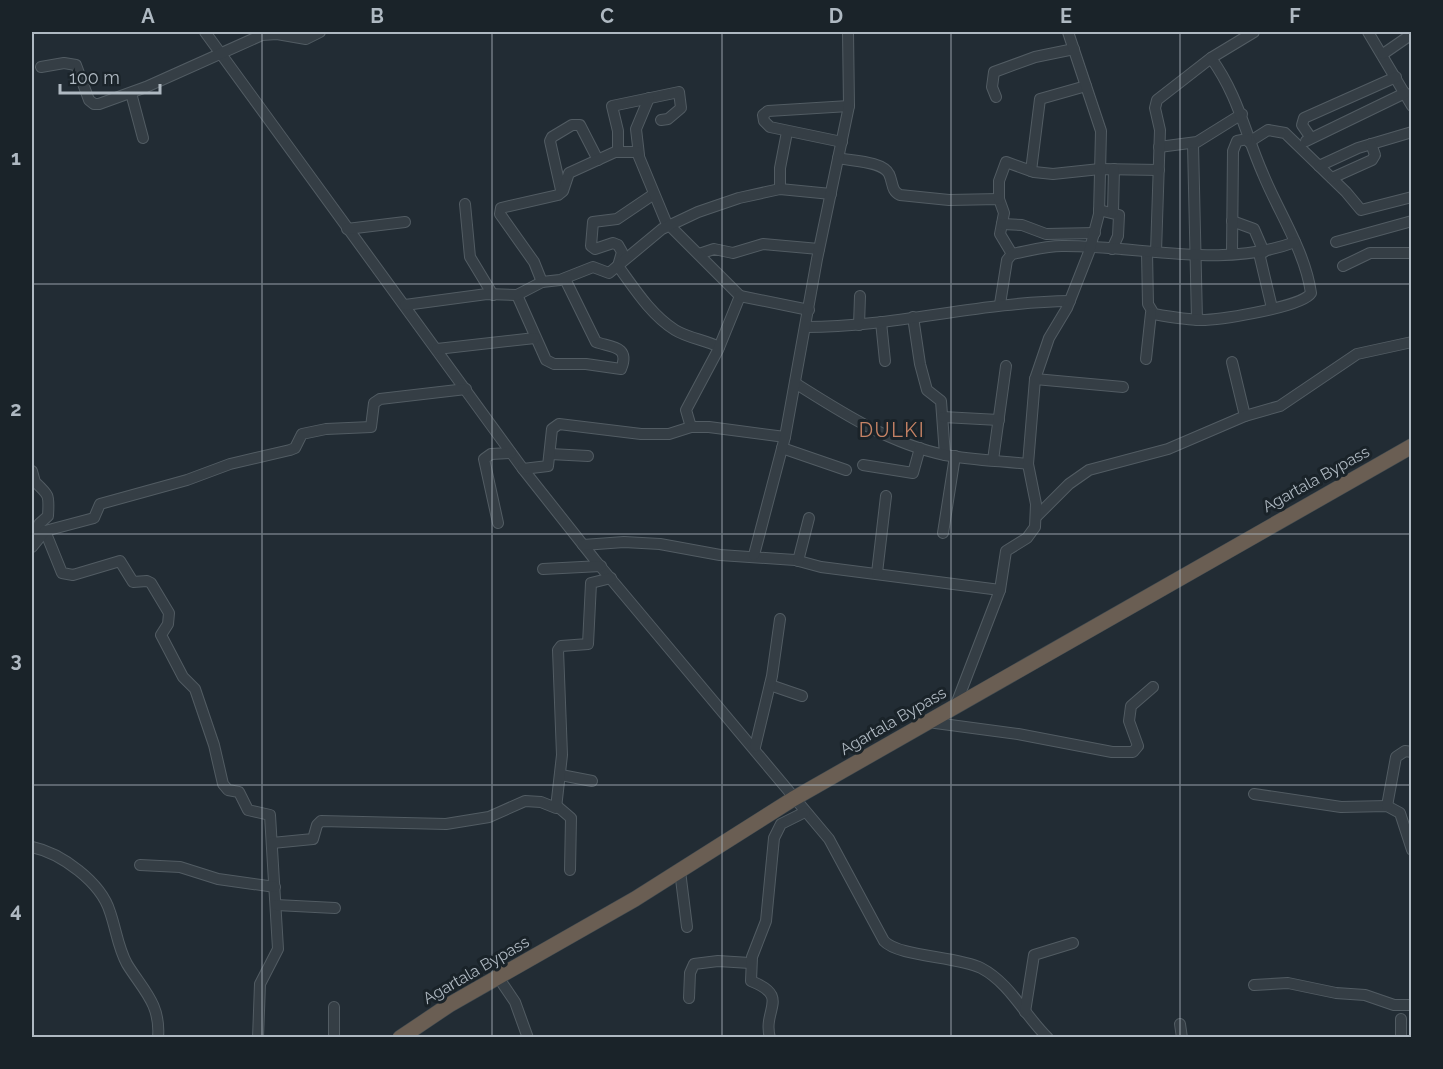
<svg xmlns="http://www.w3.org/2000/svg" width="1443" height="1069" viewBox="0 0 1443 1069" font-family="Raleway,sans-serif">
<rect width="100%" height="100%" fill="#222c34"/>
<g fill="none" stroke-linecap="round" stroke-linejoin="round">
<g stroke="#525c63" stroke-width="12">
<g id="minor">
<path d="M 205,32 L 523,469 L 595,560 L 829,839 L 884,941 C 899,957 957,956 981,968 C 1010,983 1025,1016 1048,1038"/>
<path d="M 1368,32 L 1412,106"/>
<path d="M 1383,54 L 1412,34"/>
<path d="M 41,67 L 64,63 L 76,65 L 89,100 L 94,104 L 99,104 L 146,87 L 262,35 L 277,34 L 306,39 L 320,32"/>
<path d="M 131,93 L 143,138"/>
<path d="M 996,97 L 992,87 L 994,72 L 1035,57 L 1074,49"/>
<path d="M 1311,138 L 1302,125 L 1304,118 L 1396,77"/>
<path d="M 1306,141 L 1405,93"/>
<path d="M 842,142 L 770,127 L 764,121 L 763,115 L 768,111 L 849,106"/>
<path d="M 1249,142 L 1268,130 L 1285,133 L 1346,192 L 1361,210 L 1412,197"/>
<path d="M 1193,144 L 1197,320"/>
<path d="M 1159,147 L 1197,142 L 1242,114"/>
<path d="M 618,151 L 618,131 L 612,106 L 679,92 L 681,108 L 668,119 L 661,120"/>
<path d="M 639,155 L 636,129 L 649,98"/>
<path d="M 838,158 C 851,161 883,161 889,174 C 893,182 891,191 900,195 L 949,200 L 999,199 L 1004,213 L 1000,234 L 1012,254"/>
<path d="M 1319,166 L 1358,148 L 1412,132"/>
<path d="M 1031,171 L 1040,99 L 1086,86"/>
<path d="M 1332,178 L 1372,160 L 1375,155 L 1371,144"/>
<path d="M 780,189 L 780,168 L 787,132"/>
<path d="M 561,190 L 550,141 L 552,137 L 572,125 L 580,125 L 598,160"/>
<path d="M 654,194 L 617,219 L 593,222 L 591,246 L 595,249 L 613,243 L 618,245 L 622,252 L 618,266 C 634,288 651,315 675,330 C 688,338 705,340 719,347"/>
<path d="M 999,199 L 999,181 L 1006,162 L 1034,172 L 1053,174 L 1100,169 L 1159,170"/>
<path d="M 465,204 L 470,257 L 493,295"/>
<path d="M 1099,210 L 1119,215 L 1118,236 L 1112,249"/>
<path d="M 1113,212 L 1114,169"/>
<path d="M 1232,221 L 1254,229 L 1264,252"/>
<path d="M 1002,224 L 1022,225 L 1046,234 L 1095,233"/>
<path d="M 347,229 L 405,222"/>
<path d="M 1336,242 L 1412,221"/>
<path d="M 1147,252 L 1148,304 L 1154,314 C 1170,317 1187,320 1205,320 C 1223,319 1303,307 1311,293 C 1305,251 1279,213 1263,174 C 1245,133 1238,95 1211,58"/>
<path d="M 1156,252 L 1160,130 L 1155,108 L 1157,100 L 1211,58 L 1254,32"/>
<path d="M 1232,253 L 1233,151 L 1237,141 L 1247,139"/>
<path d="M 1259,253 L 1272,308"/>
<path d="M 699,254 L 714,249 L 733,253 L 763,244 L 819,249"/>
<path d="M 1343,266 L 1370,253 L 1412,253"/>
<path d="M 542,282 L 534,262 L 500,214 L 501,208 L 558,195 L 563,191 L 569,173 L 615,152 L 637,152 L 666,222 L 740,296 L 718,350 L 686,410 L 691,427"/>
<path d="M 517,295 L 546,360 L 554,364 L 586,364 L 621,369 C 631,345 609,347 596,342 L 565,279"/>
<path d="M 740,296 L 809,310"/>
<path d="M 1000,304 L 1007,260 L 1012,254 C 1028,251 1045,246 1062,246 C 1139,245 1221,270 1295,242"/>
<path d="M 405,305 L 487,294 L 517,295 L 542,282 L 560,280 L 593,267 L 609,273 L 662,229 L 698,212 L 739,198 L 780,189 L 831,194"/>
<path d="M 913,317 L 920,364 L 927,390 L 941,401 L 945,455"/>
<path d="M 881,322 L 885,361"/>
<path d="M 859,325 L 860,296"/>
<path d="M 806,327 C 895,327 979,302 1070,301"/>
<path d="M 437,349 L 535,338"/>
<path d="M 1146,359 L 1151,313"/>
<path d="M 1232,362 L 1245,416"/>
<path d="M 1035,379 L 1123,387"/>
<path d="M 795,383 C 841,412 890,444 945,455 C 972,460 1001,461 1028,464"/>
<path d="M 943,417 L 999,420"/>
<path d="M 782,448 L 846,470"/>
<path d="M 550,454 L 588,456"/>
<path d="M 993,460 L 1006,366"/>
<path d="M 863,465 L 913,473 L 920,448"/>
<path d="M 523,469 L 548,466 L 552,429 L 559,424 L 641,434 L 669,434 L 691,427 L 709,427 L 785,437"/>
<path d="M 32,471 L 35,482 C 50,496 49,495 48,516 L 39,524 L 39,535"/>
<path d="M 1037,516 L 1069,484 L 1089,470 L 1168,449 L 1245,416 L 1280,406 L 1357,354 L 1412,342"/>
<path d="M 498,523 L 484,459 L 491,454 L 511,453"/>
<path d="M 45,531 L 62,573 L 73,575 L 120,561 L 133,582 L 147,581 L 151,583 L 169,613 L 168,624 L 161,635 L 183,677 L 195,689 L 214,745 L 223,784 L 228,790 L 239,792 L 248,810 L 270,815 L 278,949 L 260,984 L 258,1038"/>
<path d="M 943,533 L 955,456"/>
<path d="M 583,545 L 624,542 L 660,544 L 720,555 L 795,560 L 821,567 L 1000,590"/>
<path d="M 32,547 L 45,531 L 94,518 L 100,504 L 187,480 L 230,464 L 290,450 L 295,448 L 302,434 L 326,429 L 371,427 L 374,403 L 380,399 L 466,389"/>
<path d="M 754,555 L 785,437 L 817,259 L 849,106 L 848,32"/>
<path d="M 798,561 L 809,518"/>
<path d="M 543,569 L 601,566"/>
<path d="M 877,573 L 886,496"/>
<path d="M 770,685 L 802,696"/>
<path d="M 955,707 L 1000,590 L 1006,551 L 1027,538 L 1035,527 L 1036,504 L 1028,464 L 1035,379 L 1049,338 L 1067,308 L 1089,252 L 1099,214 L 1101,131 L 1068,32"/>
<path d="M 928,722 L 1018,734 L 1112,752 L 1133,752 L 1138,746 L 1129,721 L 1131,706 L 1153,687"/>
<path d="M 755,747 L 772,676 L 780,619"/>
<path d="M 561,775 L 592,781"/>
<path d="M 1254,794 L 1341,807 L 1387,806 L 1400,813 L 1412,850"/>
<path d="M 557,806 L 571,818 L 570,870"/>
<path d="M 1387,806 L 1396,757 L 1405,751 L 1412,752"/>
<path d="M 272,843 L 313,839 L 317,825 L 321,821 L 446,824 L 489,817 L 525,801 L 541,802 L 556,808 L 562,755 L 558,650 L 561,646 L 588,644 L 591,583 L 611,578"/>
<path d="M 32,847 C 61,853 101,882 110,912 C 116,929 118,948 127,964 C 143,990 161,1004 158,1038"/>
<path d="M 140,865 L 180,867 L 218,879 L 275,887"/>
<path d="M 680,871 L 687,927"/>
<path d="M 276,905 L 335,908"/>
<path d="M 498,977 L 515,1002 L 528,1038"/>
<path d="M 1254,985 L 1288,983 L 1336,993 L 1365,995 L 1394,1005 L 1412,1005"/>
<path d="M 689,998 L 690,973 L 694,964 L 718,961 L 750,963"/>
<path d="M 1025,1012 L 1034,955 L 1073,943"/>
<path d="M 1401,1019 L 1401,1038"/>
<path d="M 1180,1024 L 1182,1038"/>
<path d="M 334,1038 L 334,1007"/>
<path d="M 770,1038 C 762,1009 791,997 751,981 L 752,957 L 766,921 L 774,838 L 781,824 L 805,812"/>
</g>
</g>
<g stroke="#3f494f" stroke-width="16">
<path id="highway" d="M 400,1038 L 449,1005 L 635,899 L 793,799 L 1412,446"/>
</g>
<use href="#minor" stroke="#353e45" stroke-width="10"/>
<use href="#highway" stroke="#6a5e53" stroke-width="15"/>
</g>
<path fill="none" stroke="#afb9c2" stroke-width="1.5" stroke-opacity="0.55" d="M 262,32 L 262,1038M 492,32 L 492,1038M 722,32 L 722,1038M 951,32 L 951,1038M 1180,32 L 1180,1038M 32,284 L 1412,284M 32,534 L 1412,534M 32,785 L 1412,785"/>
<g text-anchor="middle" dominant-baseline="central" stroke-width="6" stroke-linejoin="round" paint-order="stroke">
<g font-size="16" fill="#afb9c2" stroke="#1a2329">
<text transform="translate(1316 479) rotate(-29)">Agartala Bypass</text>
<text transform="translate(893 721) rotate(-30)">Agartala Bypass</text>
<text transform="translate(476 970) rotate(-30)">Agartala Bypass</text>
</g>
<g font-size="20" letter-spacing="1.5" fill="#c68365" stroke="#1a2329">
<text x="892" y="430">DULKI</text>
</g>
</g>
<rect width="1443" height="1069" fill="none" stroke="#1a2329" stroke-width="66"/>
<path d="M60 84v9h100v-9" fill="none" stroke="#afb9c2" stroke-width="3"/>
<text x="69" y="84" font-size="18" fill="#afb9c2" stroke="#1a2329" stroke-width="4.5" paint-order="stroke">100 m</text>
<rect x="33" y="33" width="1377" height="1003" fill="none" stroke="#afb9c2" stroke-width="2"/>
<g font-size="20" text-anchor="middle" font-weight="bold" fill="#afb9c2">
<text x="148" y="23">A</text>
<text x="377" y="23">B</text>
<text x="607" y="23">C</text>
<text x="836" y="23">D</text>
<text x="1066" y="23">E</text>
<text x="1295" y="23">F</text>
<text x="16" y="165">1</text>
<text x="16" y="416">2</text>
<text x="16" y="667">3</text>
<text x="16" y="917">4</text>
</g>
</svg>
